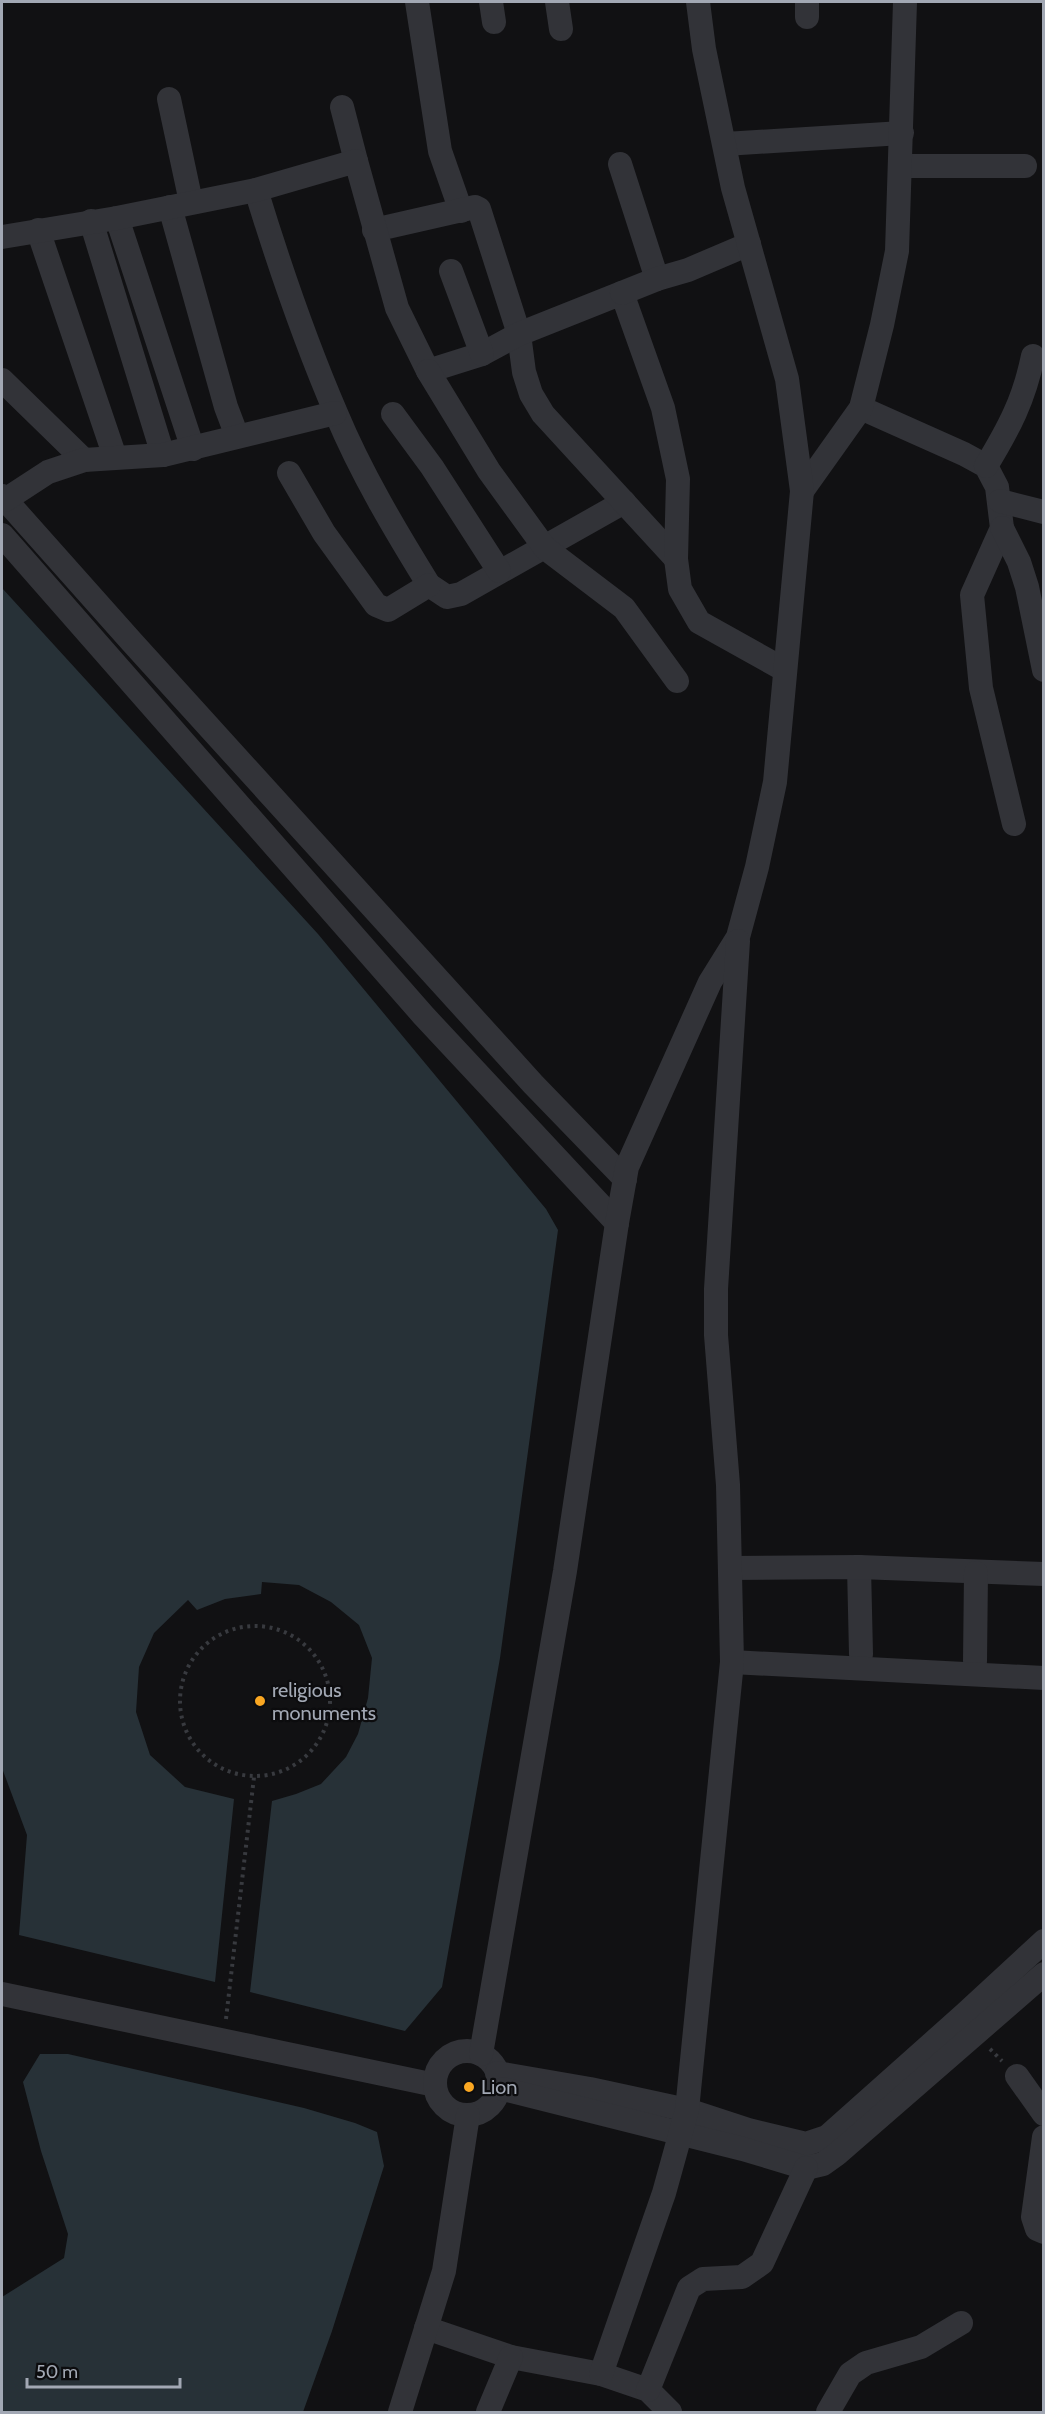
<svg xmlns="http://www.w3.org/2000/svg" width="1045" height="2414" viewBox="0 0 1045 2414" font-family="Cabin,sans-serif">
<rect width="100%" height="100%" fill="#111113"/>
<g fill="#273137">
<path d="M 2,588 L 318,934 L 546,1209 L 558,1230 L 500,1658 L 442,1987 L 405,2031 L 250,1992 L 272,1801 L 296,1794 L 321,1784 L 346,1757 L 358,1734 L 368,1698 L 372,1658 L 359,1625 L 331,1602 L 299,1585 L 262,1582 L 261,1594 L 225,1599 L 197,1610 L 188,1600 L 154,1633 L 139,1667 L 136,1712 L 150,1755 L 185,1787 L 234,1799 L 215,1982 L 19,1935 L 27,1835 L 2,1768 Z"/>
<path d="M 40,2054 L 68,2054 L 304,2108 L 355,2123 L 377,2132 L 384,2166 L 332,2331 L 303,2412 L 2,2412 L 2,2297 L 64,2258 L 68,2234 L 41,2151 L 23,2082 Z"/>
</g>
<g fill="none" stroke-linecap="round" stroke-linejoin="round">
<g stroke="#383a3f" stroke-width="4" stroke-dasharray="3 4.5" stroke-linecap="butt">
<circle cx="255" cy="1701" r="75"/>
<path d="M 226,2019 L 254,1777"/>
<path d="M 990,2049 L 1002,2061"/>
</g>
<g stroke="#323338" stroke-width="24">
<path d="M 417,2 L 440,151 L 461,211"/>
<path d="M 491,2 L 494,22"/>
<path d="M 557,2 L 561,29"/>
<path d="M 807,17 L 807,2"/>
<path d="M 169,99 L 191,202"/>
<path d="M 342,107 L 356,161"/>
<path d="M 725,144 L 902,133"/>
<path d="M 620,164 L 657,279"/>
<path d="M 901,166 L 1025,166"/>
<path d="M 256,190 C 279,265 305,341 336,413 C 361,473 395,530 429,585 L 447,597 L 461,594 L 624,502"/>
<path d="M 170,207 L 226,407 L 237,436"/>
<path d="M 117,218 L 193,449"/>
<path d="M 91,221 L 163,455"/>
<path d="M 38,230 L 115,457"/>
<path d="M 374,230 L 475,207 L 479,209 L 519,334 L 524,372 L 531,394 L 543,414 L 676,559"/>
<path d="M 2,237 L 117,218 L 256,190 L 356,161 L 397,308 L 428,371 L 482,354 L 519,334 L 622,293 L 663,408 L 678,479 L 676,559 L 680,589 L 699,622 L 785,670"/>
<path d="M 451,271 L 482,354"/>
<path d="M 622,293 L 657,279 L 688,270 L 749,244"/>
<path d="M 428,371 L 489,471 L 545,548 L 624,608 L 677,681"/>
<path d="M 2,380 L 84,460"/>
<path d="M 861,408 L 964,454 L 986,466 L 997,487 L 1002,528 L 972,595 L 981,688 L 1014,824"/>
<path d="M 393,414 L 432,467 L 499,571"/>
<path d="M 986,466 C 1009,428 1024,400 1033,356"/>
<path d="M 289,473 L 324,533 L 376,605 L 388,610 L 429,585"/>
<path d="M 802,491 L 861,408 L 882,325 L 897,251 L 905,2"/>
<path d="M 2,496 L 131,641 L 533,1084 L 625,1179"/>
<path d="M 5,500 L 48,472 L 84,460 L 163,455 L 335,413"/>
<path d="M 1000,501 L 1044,512"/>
<path d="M 1002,528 L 1019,562 L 1027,587 L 1044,670"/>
<path d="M 2,535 L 423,1015 L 617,1223"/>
<path d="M 859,1567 L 861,1654"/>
<path d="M 730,1568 L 859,1567 L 1044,1574"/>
<path d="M 975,1661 L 976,1573"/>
<path d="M 732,1662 L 1044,1678"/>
<path d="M 2,1994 L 435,2085"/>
<circle cx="467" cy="2083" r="32"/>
<path d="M 481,2054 L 565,1571 L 617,1223 L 627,1167 L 710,982 L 738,937 L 757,867 L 775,782 L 802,491 L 787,379 L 733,188 L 704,49 L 698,2"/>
<path d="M 497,2073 L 590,2089 L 687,2110 L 748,2130 L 806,2144 L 827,2137 L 965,2014 L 1044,1941"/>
<path d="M 1017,2076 L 1044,2114"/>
<path d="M 503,2089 L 743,2149 L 806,2168 L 823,2164 L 837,2154 L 1044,1974"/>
<path d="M 1044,2137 L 1033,2217 L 1037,2229 L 1044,2232"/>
<path d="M 426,2328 L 511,2357 L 601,2374 L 648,2390 L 670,2412"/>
<path d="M 601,2374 L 664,2193 L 687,2110 L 732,1662 L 728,1485 L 716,1335 L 716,1289 L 738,941"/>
<path d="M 648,2390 L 689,2288 L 703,2279 L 742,2277 L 762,2263 L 806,2168"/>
<path d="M 400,2412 L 444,2271 L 468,2115"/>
<path d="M 488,2412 L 511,2357"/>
<path d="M 828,2412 L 850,2374 L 866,2363 L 921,2347 L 961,2323"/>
</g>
</g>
<g fill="#faa722" stroke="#0c0c0e" stroke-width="2">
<circle cx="260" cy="1701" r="6"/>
<circle cx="469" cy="2087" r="6"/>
</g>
<g text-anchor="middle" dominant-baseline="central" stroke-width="4.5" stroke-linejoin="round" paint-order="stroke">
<g font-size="20" fill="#a2a8b4" stroke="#0c0c0e" text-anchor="start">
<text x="272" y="1690">religious<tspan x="272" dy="23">monuments</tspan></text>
<text x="481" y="2087">Lion</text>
</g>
</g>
<rect width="1045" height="2414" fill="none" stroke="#a2a8b4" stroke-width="6"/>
<path d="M27 2378v9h153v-9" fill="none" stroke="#a2a8b4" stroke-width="3"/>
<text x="36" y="2378" font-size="18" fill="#a2a8b4" stroke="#0c0c0e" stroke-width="4.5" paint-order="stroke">50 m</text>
</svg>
